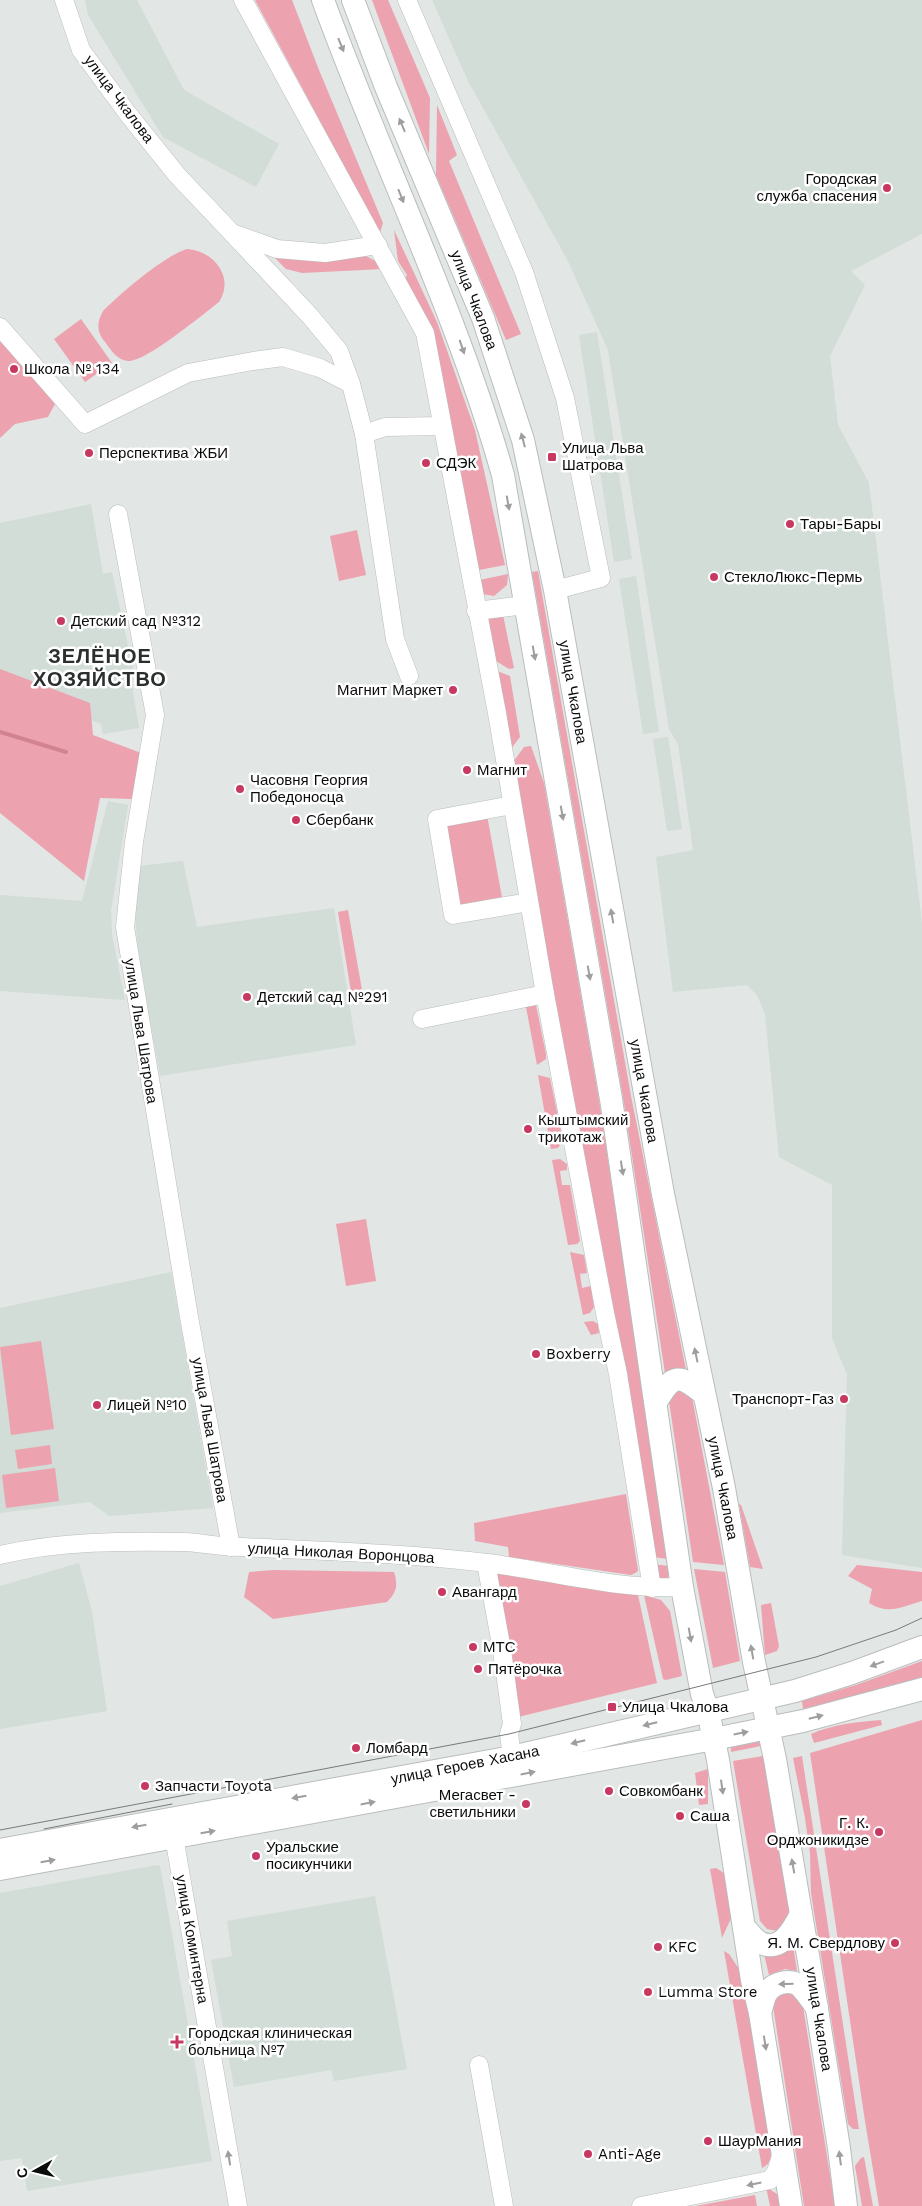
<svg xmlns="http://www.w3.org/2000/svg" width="922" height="2206" viewBox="0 0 922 2206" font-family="'Work Sans',sans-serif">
<rect width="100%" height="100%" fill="#e2e6e4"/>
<g fill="#d1ddd6">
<path d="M 85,0 L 137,0 L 184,90 L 279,144 L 256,187 L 163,137 L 88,15 Z"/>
<path d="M 432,0 L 922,0 L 922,234 L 851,271 L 865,285 L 830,356 L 838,425 L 869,483 L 922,923 L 922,1568 L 842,1555 L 847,1375 L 832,1338 L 832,1185 L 779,1157 L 765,1014 L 757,995 L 747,985 L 673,992 L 656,857 L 693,850 L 678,744 L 669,729 L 608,350 L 568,261 L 468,81 Z"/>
<path d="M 597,332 L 632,559 L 614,562 L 579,335 Z"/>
<path d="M 91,504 L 103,574 L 112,572 L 133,668 L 133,692 L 139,728 L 103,734 L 101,724 L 0,686 L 0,523 Z"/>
<path d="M 636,576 L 659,732 L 643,734 L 619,579 Z"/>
<path d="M 668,737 L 682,829 L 667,831 L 653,739 Z"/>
<path d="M 108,801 L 128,805 L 111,911 L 112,935 L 125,1000 L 0,991 L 0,895 L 82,901 Z"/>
<path d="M 183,861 L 197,927 L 334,908 L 356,1045 L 160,1076 L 138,949 L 134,904 L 138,866 Z"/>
<path d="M 171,1272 L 213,1508 L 109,1516 L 90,1502 L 0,1513 L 0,1308 Z"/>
<path d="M 79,1563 L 92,1612 L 107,1711 L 0,1729 L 0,1586 Z"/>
<path d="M 158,1865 L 160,1866 L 212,2161 L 27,2191 L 22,2158 L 0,2161 L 0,1893 Z"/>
<path d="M 375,1896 L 407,2069 L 334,2081 L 331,2070 L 234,2087 L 211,1960 L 232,1956 L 227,1921 Z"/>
</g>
<g fill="#eda2af">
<path d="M 255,0 L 292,0 L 319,70 L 383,223 L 380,233 Z"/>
<path d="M 372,0 L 388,0 L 430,98 L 429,154 Z"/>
<path d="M 437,105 L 457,155 L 449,161 L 521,334 L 506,340 L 436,175 Z"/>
<path d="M 394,230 L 437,322 L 475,430 L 505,565 L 474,571 L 404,281 L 407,275 L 398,261 Z"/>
<path d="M 187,249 C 214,251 235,277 219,302 C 202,315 146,362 128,361 C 117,360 111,350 105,342 C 96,332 97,322 103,311 C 121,293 164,256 187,249 Z"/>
<path d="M 272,255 L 335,258 L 366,256 L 381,264 L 383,269 L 302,273 L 286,269 Z"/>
<path d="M 81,319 L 112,363 L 85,382 L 54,339 Z"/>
<path d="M 0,340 L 56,402 L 48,417 L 15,424 L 0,438 Z"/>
<path d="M 357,530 L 366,575 L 339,581 L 330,536 Z"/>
<path d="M 538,571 L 631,1096 L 686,1370 L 665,1373 L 623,1097 L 532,572 Z"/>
<path d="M 508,574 L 507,585 L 494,596 L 482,594 L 475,581 Z"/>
<path d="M 503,615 L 514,668 L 509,669 L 496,661 L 486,624 L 491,617 Z"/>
<path d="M 0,669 L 90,703 L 93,735 L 144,754 L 132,799 L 100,798 L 84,881 L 0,813 Z"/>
<path d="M 492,669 L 510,676 L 520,737 L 506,755 Z"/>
<path d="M 531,746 L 544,783 L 599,1100 L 668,1559 L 652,1557 L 573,1128 L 513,762 L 524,747 Z"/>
<path d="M 487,815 L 503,903 L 456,911 L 441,823 Z"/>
<path d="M 348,910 L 362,990 L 351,992 L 338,912 Z"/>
<path d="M 525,1002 L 536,1005 L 546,1054 L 546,1059 L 537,1065 Z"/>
<path d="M 538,1075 L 550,1078 L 563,1141 L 558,1148 L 551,1149 Z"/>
<path d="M 560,1159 L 567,1164 L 567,1170 L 560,1171 L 562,1185 L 570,1185 L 580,1241 L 577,1244 L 568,1245 L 552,1160 Z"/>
<path d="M 366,1219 L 376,1281 L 346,1286 L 336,1224 Z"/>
<path d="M 570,1252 L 584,1255 L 587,1273 L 580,1274 L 582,1288 L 591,1286 L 594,1307 L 590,1313 L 583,1315 Z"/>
<path d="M 593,1321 L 598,1324 L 599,1333 L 591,1335 L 584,1322 Z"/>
<path d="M 41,1341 L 54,1429 L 11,1435 L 0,1347 Z"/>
<path d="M 683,1390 L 692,1397 L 724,1565 L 693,1562 L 669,1401 L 673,1392 Z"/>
<path d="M 50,1445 L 52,1464 L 18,1469 L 15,1450 Z"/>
<path d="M 55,1468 L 59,1501 L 6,1508 L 2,1475 Z"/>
<path d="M 626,1494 L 638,1570 L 637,1572 L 631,1575 L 509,1557 L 508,1547 L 475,1541 L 474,1523 Z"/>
<path d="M 739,1504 L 741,1505 L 763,1569 L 750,1567 Z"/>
<path d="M 653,1564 L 669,1566 L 668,1579 L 658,1580 Z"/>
<path d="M 857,1565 L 922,1572 L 922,1601 C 901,1607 889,1615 869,1603 L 872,1589 L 848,1576 Z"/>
<path d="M 694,1569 L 725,1572 L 740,1661 L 713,1668 Z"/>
<path d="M 274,1570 L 394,1572 C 398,1585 397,1592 387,1602 L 273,1619 L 244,1597 L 249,1572 Z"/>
<path d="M 492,1572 L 638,1595 L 657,1683 L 514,1718 Z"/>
<path d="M 644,1595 L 661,1600 L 670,1611 L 682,1676 L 666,1680 L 663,1679 Z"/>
<path d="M 771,1603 L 779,1646 L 777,1651 L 765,1655 L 761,1605 Z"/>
<path d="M 922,1661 L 922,1677 L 858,1696 L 803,1709 L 802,1701 L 856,1685 Z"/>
<path d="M 881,1720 L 882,1725 L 814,1743 L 811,1734 C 834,1724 856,1722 881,1720 Z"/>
<path d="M 922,1720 L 922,2206 L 879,2206 L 865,2121 L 810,1753 Z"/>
<path d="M 759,1741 L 761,1746 L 731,1752 L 731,1744 Z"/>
<path d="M 763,1756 L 790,1916 L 778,1931 L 767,1929 L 760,1921 L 733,1761 Z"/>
<path d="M 802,1756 L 859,2129 L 853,2129 L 848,2124 L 811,1893 L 810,1853 L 805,1818 L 793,1758 Z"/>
<path d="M 708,1769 L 708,1804 L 699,1805 L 695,1773 Z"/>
<path d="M 716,1868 L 724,1873 L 733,1914 L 722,1938 L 710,1869 Z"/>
<path d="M 793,1945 L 797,1971 L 785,1969 L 769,1975 L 763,1950 Z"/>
<path d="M 724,1951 L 729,1954 L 743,1975 L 772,2155 L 768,2164 L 762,2168 Z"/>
<path d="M 789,1991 L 802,2000 L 835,2206 L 804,2206 L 773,2006 L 778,1994 Z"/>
<path d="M 864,2157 L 873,2206 L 862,2206 L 855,2166 L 861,2158 Z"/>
<path d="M 766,2187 L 777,2194 L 781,2206 L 770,2206 Z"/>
<path d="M 755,2195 L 757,2206 L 696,2206 Z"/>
</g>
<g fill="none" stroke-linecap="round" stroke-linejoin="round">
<path stroke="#d18391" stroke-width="4" d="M 0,732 L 66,752"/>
<g stroke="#b9bdbb" stroke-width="19">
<g id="minor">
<path d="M 64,0 L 81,50 L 128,114 L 177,175 L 232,233 L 277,249 L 325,253 L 378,245"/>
<path d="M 243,0 L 425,333 L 497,713 L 545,994 L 605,1313 L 618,1374 L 652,1588"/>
<path d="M 407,0 L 524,272 L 565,398 L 601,578 L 555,590"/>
<path d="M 232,233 L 310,316 L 339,351 L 351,384 L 364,434 L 395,639 L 409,676"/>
<path d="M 0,327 L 85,424 L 188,373 L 253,361 L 283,357 L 320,368 L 351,384"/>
<path d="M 364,434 L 385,427 L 442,426"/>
<path d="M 118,514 L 155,715 L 134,842 L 125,927 L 189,1317 L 231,1547"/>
<path d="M 476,611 L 525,605"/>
<path d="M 512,805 L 437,819 L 453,915 L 529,902"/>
<path d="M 422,1019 L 545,994"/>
<path d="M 0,1555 C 60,1541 123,1541 185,1542 C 203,1543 222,1547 241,1547 C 323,1551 405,1553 487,1563 C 551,1571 617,1590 682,1587"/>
<path d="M 486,1563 L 502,1650 L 512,1724 L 509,1734 L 512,1757"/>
<path d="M 172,1825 L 238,2206"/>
<path d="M 479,2065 L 504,2206"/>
<path d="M 641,2206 L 770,2180 L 776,2172 L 782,2153"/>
</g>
</g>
<g stroke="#b9bdbb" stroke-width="24">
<g id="major">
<path d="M 323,0 C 381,159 457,312 503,475 L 611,1099 L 682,1587 L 702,1694 L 708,1711 L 718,1760 L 752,1980 L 760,2013 L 791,2206"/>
<path d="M 353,0 L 386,87 L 483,318 L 523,440 L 555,590 L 663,1194 L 724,1488 L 754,1662 L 775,1759 L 817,2009 L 839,2148 L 846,2206"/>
<path d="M 656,1402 C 673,1374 678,1373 704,1394"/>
<path d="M 0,1850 L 512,1757 L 795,1691 L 852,1673 L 922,1647"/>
<path d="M 0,1869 L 714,1739 L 803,1721 L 922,1689"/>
<path d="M 744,1927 C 749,1932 754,1940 761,1943 C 781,1953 794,1928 801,1914"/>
<path d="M 760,2013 C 762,2007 763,2000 766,1994 C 772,1983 790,1978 800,1986 C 806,1992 812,2001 817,2008"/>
</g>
</g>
<use href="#minor" stroke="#fff" stroke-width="18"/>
<use href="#major" stroke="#fff" stroke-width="22"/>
<g stroke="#787b79" stroke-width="1">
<path d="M 44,1829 L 172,1804"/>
<path d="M 0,1830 L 509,1734 L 816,1657 L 896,1630 L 922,1618"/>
</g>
</g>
<defs><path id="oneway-solid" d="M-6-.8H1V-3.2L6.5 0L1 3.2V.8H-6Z" transform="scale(1.25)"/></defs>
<g fill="#9d9e9d">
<use href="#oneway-solid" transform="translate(341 45) rotate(68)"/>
<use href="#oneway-solid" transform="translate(402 125) rotate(-113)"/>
<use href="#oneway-solid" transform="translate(401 196) rotate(68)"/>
<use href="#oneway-solid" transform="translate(462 347) rotate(71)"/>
<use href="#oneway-solid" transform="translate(523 440) rotate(-105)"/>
<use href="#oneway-solid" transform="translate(508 503) rotate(80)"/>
<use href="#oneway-solid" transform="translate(534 653) rotate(80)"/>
<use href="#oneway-solid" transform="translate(562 813) rotate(80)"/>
<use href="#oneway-solid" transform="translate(612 916) rotate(-100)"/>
<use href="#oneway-solid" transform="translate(589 973) rotate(80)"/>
<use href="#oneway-solid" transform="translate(622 1168) rotate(81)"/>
<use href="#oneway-solid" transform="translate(696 1355) rotate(-102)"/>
<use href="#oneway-solid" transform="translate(690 1635) rotate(80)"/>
<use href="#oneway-solid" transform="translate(752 1652) rotate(-100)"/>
<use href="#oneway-solid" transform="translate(877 1664) rotate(160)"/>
<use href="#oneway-solid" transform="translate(816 1717) rotate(-14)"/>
<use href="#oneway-solid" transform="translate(650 1724) rotate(166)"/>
<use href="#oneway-solid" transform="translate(741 1733) rotate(-11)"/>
<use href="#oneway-solid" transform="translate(578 1742) rotate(166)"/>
<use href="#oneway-solid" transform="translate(528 1773) rotate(-11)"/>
<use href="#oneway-solid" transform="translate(722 1787) rotate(82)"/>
<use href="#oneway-solid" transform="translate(299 1797) rotate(170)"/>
<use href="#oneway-solid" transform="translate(368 1803) rotate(-11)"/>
<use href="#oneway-solid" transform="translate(139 1826) rotate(170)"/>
<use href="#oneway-solid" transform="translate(208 1832) rotate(-10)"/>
<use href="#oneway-solid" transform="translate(48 1861) rotate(-10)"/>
<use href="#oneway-solid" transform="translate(793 1866) rotate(-100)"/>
<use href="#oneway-solid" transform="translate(786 1984) rotate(178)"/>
<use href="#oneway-solid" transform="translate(765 2043) rotate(81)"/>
<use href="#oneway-solid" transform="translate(229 2158) rotate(-99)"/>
<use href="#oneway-solid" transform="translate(840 2158) rotate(-97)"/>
<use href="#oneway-solid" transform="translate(754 2184) rotate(168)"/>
</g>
<g fill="#c73961" stroke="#fff" stroke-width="2">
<circle cx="887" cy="188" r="5"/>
<circle cx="14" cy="369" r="5"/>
<circle cx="89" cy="453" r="5"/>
<rect x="547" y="452" width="10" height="10" rx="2.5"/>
<circle cx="426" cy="463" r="5"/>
<circle cx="790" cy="524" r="5"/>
<circle cx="714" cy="577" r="5"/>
<circle cx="61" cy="621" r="5"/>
<circle cx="453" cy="690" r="5"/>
<circle cx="467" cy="770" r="5"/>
<circle cx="240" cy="789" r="5"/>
<circle cx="296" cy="820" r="5"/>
<circle cx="247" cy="997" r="5"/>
<circle cx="528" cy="1129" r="5"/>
<circle cx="536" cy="1354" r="5"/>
<circle cx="844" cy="1399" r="5"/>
<circle cx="97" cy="1405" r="5"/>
<circle cx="442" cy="1592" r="5"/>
<circle cx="473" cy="1647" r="5"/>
<circle cx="478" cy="1669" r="5"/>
<rect x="607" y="1702" width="10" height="10" rx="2.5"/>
<circle cx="356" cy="1748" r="5"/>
<circle cx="145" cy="1786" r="5"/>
<circle cx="609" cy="1791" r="5"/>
<circle cx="526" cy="1804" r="5"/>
<circle cx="680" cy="1816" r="5"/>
<circle cx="879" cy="1832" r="5"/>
<circle cx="256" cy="1856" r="5"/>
<circle cx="895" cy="1943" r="5"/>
<circle cx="658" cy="1947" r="5"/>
<circle cx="648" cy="1992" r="5"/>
<path d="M174.5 2034.5h5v5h5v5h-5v5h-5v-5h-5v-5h5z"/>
<circle cx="708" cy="2141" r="5"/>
<circle cx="588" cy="2154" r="5"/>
</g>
<g text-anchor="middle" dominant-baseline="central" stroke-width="5" stroke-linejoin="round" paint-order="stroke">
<g font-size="15" fill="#0a0c0b" stroke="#fff">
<text transform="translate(119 99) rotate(53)">улица Чкалова</text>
<text transform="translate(474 300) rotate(69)">улица Чкалова</text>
<text transform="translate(573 692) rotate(80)">улица Чкалова</text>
<text transform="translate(141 1031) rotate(81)">улица Льва Шатрова</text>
<text transform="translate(644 1091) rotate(80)">улица Чкалова</text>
<text transform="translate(210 1430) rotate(80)">улица Льва Шатрова</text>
<text transform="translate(723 1488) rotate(79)">улица Чкалова</text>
<text transform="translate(341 1553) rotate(3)">улица Николая Воронцова</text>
<text transform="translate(465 1765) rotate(-11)">улица Героев Хасана</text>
<text transform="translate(192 1939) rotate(80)">улица Коминтерна</text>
<text transform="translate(819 2019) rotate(81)">улица Чкалова</text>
</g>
<g font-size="15" fill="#0a0c0b" stroke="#fff" text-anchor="start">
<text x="877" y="179" text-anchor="end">Городская<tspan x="877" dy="17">служба спасения</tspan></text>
<text x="24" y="369">Школа № 134</text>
<text x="562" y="448">Улица Льва<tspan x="562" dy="17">Шатрова</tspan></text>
<text x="99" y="453">Перспектива ЖБИ</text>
<text x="436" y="463">СДЭК</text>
<text x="800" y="524">Тары-Бары</text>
<text x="724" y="577">СтеклоЛюкс-Пермь</text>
<text x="71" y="621">Детский сад №312</text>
<text x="443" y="690" text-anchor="end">Магнит Маркет</text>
<text x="477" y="770">Магнит</text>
<text x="250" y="780">Часовня Георгия<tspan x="250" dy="17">Победоносца</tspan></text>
<text x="306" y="820">Сбербанк</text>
<text x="257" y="997">Детский сад №291</text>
<text x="538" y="1120">Кыштымский<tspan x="538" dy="17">трикотаж</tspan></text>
<text x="546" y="1354">Boxberry</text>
<text x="834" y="1399" text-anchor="end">Транспорт-Газ</text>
<text x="107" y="1405">Лицей №10</text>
<text x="452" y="1592">Авангард</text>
<text x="483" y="1647">МТС</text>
<text x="488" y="1669">Пятёрочка</text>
<text x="622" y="1707">Улица Чкалова</text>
<text x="366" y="1748">Ломбард</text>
<text x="155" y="1786">Запчасти Toyota</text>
<text x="619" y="1791">Совкомбанк</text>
<text x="516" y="1795" text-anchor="end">Мегасвет -<tspan x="516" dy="17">светильники</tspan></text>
<text x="690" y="1816">Саша</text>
<text x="869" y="1823" text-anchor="end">Г. К.<tspan x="869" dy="17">Орджоникидзе</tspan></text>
<text x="266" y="1847">Уральские<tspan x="266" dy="17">посикунчики</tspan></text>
<text x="885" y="1943" text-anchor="end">Я. М. Свердлову</text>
<text x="668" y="1947">KFC</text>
<text x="658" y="1992">Lumma Store</text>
<text x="188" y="2033">Городская клиническая<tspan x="188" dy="17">больница №7</tspan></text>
<text x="718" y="2141">ШаурМания</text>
<text x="598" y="2154">Anti-Age</text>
</g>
<g font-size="20" font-weight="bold" letter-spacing="1" fill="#2a2e2c" stroke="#fff">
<text x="100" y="656">ЗЕЛЁНОЕ<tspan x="100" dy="23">ХОЗЯЙСТВО</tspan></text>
</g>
</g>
<g transform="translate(35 2171) rotate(262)" stroke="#ffffff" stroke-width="4" paint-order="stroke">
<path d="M0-4L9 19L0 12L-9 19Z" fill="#0a0c0b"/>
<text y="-8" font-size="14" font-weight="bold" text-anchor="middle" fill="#0a0c0b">С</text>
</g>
</svg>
